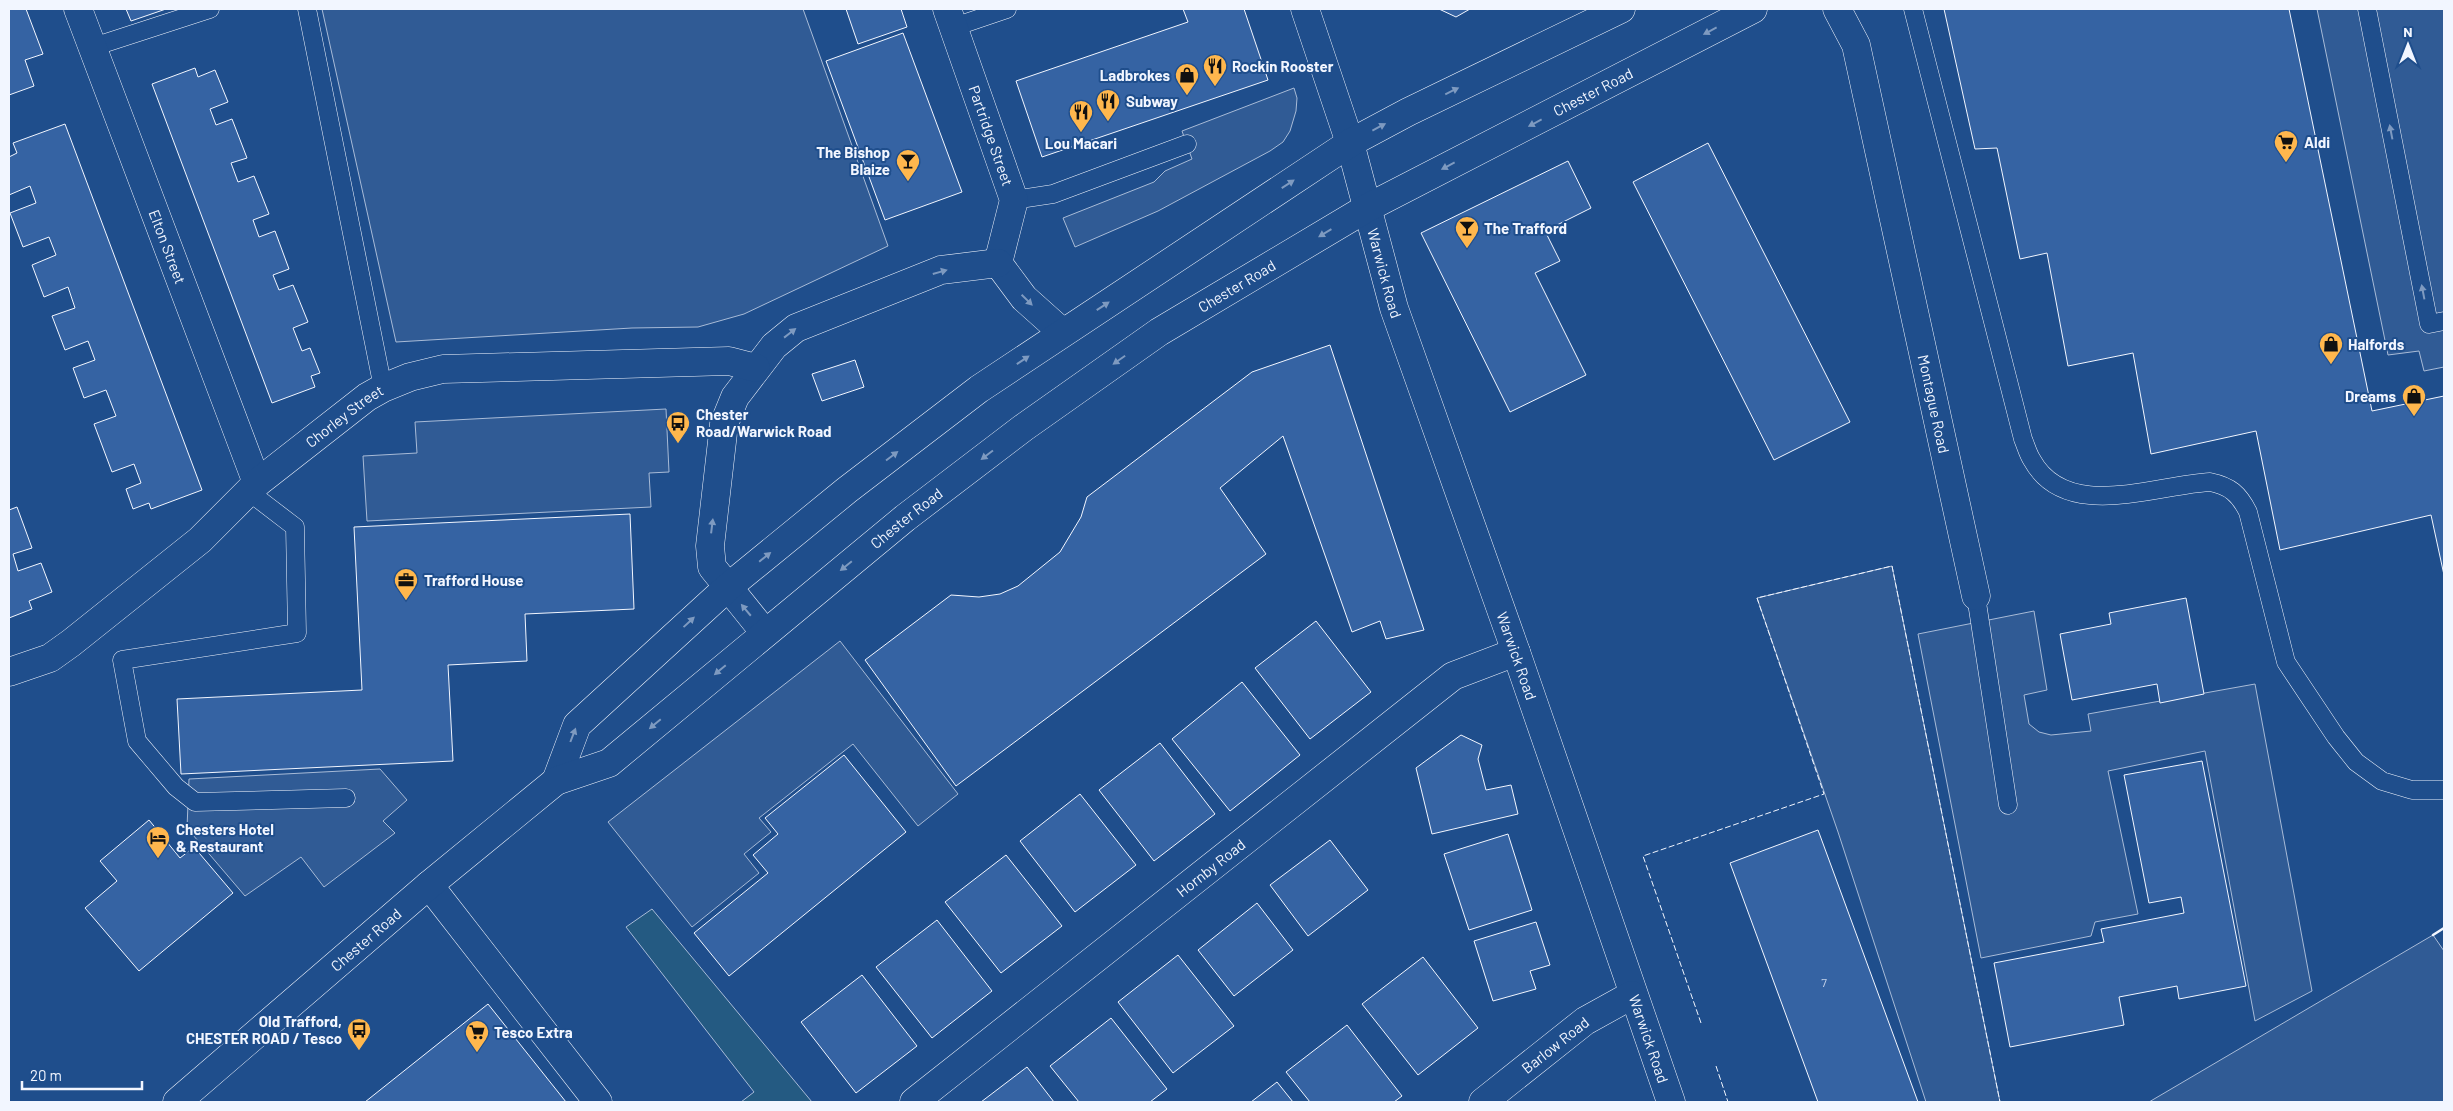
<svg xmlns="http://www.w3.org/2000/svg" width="2453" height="1111" viewBox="0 0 2453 1111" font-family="Barlow,sans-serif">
<rect width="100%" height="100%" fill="#1f4e8c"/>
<path fill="#245a82" stroke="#a8bbd7" d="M 652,909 L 812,1102 L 741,1102 L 754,1092 L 626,927 Z"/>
<g fill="#305b95" stroke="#a8bbd7">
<path d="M 322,9 L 803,9 L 888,246 L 744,314 L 698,327 L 632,328 L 396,342 Z"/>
<path d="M 2317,9 L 2444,9 L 2444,367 L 2424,371 L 2419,351 L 2388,355 Z"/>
<path d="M 1294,88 L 1297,98 L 1296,111 L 1290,131 L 1283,142 L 1270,151 L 1158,211 L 1075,247 L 1063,218 L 1154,182 L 1165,171 L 1192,159 L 1182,131 Z"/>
<path d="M 666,409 L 669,472 L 649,473 L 651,507 L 367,521 L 363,456 L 417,453 L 415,422 Z"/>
<path d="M 1892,566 L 2000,1102 L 1926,1102 L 1838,832 L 1757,598 Z"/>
<path d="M 2034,611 L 2047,690 L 2024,695 L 2029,724 L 2039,732 L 2051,735 L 2091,731 L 2088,714 L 2255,684 L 2312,991 L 2255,1021 L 2205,751 L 2108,771 L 2138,914 L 2095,922 L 2091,936 L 1981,958 L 1918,634 Z"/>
<path d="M 840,641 L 958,794 L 918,826 L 853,744 L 759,818 L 771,832 L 744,854 L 759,873 L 692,927 L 608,822 Z"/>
<path d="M 380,769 L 407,800 L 383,821 L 395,833 L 324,887 L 301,857 L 245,896 L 187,828 L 189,779 Z"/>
<path d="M 2433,935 L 2444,951 L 2444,1102 L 2149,1102 Z"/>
</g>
<g fill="#3563a3" stroke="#f2f6ff">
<path d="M 9,9 L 26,9 L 43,54 L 25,60 L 34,86 L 9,95 Z"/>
<path d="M 126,9 L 166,9 L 131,21 Z"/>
<path d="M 846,9 L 901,9 L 907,27 L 858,44 Z"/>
<path d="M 1183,9 L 1244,9 L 1268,80 L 1042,157 L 1016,81 L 1188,22 Z"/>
<path d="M 1439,9 L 1470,9 L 1456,17 Z"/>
<path d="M 1944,9 L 2289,9 L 2372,411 L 2444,396 L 2444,575 L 2431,515 L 2280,550 L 2256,431 L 2151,454 L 2133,353 L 2068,366 L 2047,253 L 2020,259 L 1997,148 L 1975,149 Z"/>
<path d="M 903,33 L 962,192 L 885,220 L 826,61 Z"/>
<path d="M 195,68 L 198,77 L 215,70 L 228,102 L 210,109 L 216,125 L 232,119 L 247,158 L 231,163 L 238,182 L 254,176 L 269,214 L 253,220 L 259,237 L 275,231 L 289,269 L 273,275 L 279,290 L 293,285 L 308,322 L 293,328 L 302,351 L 310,348 L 320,373 L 311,376 L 315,387 L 272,403 L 152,84 Z"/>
<path d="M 65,124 L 202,490 L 151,509 L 149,503 L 133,509 L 126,489 L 141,483 L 134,464 L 112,472 L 94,424 L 116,416 L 106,390 L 84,398 L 73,368 L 95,360 L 88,341 L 65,350 L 52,316 L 75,308 L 68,287 L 44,297 L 32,265 L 56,255 L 49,237 L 23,247 L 10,213 L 36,203 L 30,186 L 9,195 L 9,157 L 17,153 L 13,143 Z"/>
<path d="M 1708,143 L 1850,422 L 1774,460 L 1633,182 Z"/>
<path d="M 1568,161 L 1591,208 L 1545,231 L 1560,261 L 1535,273 L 1586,375 L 1510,412 L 1421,233 Z"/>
<path d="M 1330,345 L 1424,630 L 1386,639 L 1380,621 L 1352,632 L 1283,436 L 1220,488 L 1266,554 L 956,786 L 865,660 L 951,595 L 979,597 L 1000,594 L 1018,586 L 1060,552 L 1081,517 L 1087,497 L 1252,372 Z"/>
<path d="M 855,360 L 864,387 L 822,401 L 812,374 Z"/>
<path d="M 17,507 L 32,548 L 13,554 L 18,571 L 41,563 L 52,592 L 29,601 L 32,609 L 9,618 L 9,510 Z"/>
<path d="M 630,514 L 634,609 L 525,614 L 527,661 L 448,665 L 453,761 L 181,774 L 177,699 L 362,690 L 354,527 Z"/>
<path d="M 2186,598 L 2204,694 L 2160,703 L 2157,684 L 2072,700 L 2060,634 L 2111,624 L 2109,613 Z"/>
<path d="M 1316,621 L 1371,692 L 1310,739 L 1255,668 Z"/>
<path d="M 1242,682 L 1300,755 L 1230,811 L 1172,739 Z"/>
<path d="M 1461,735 L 1482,745 L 1478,759 L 1486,790 L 1511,785 L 1518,814 L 1432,834 L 1416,768 Z"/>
<path d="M 1160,743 L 1215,814 L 1154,861 L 1099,790 Z"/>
<path d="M 844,755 L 906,832 L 729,976 L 694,933 L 768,873 L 753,855 L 778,834 L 765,818 Z"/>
<path d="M 2202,761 L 2246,986 L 2179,999 L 2177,986 L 2119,997 L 2124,1025 L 2010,1047 L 1994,963 L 2104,942 L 2101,929 L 2184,913 L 2181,897 L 2149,903 L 2124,775 Z"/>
<path d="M 1080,794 L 1136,865 L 1075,912 L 1020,841 Z"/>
<path d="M 149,820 L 180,858 L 194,847 L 233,893 L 139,971 L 85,908 L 117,881 L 100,861 Z"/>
<path d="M 1818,830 L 1918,1102 L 1818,1102 L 1730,863 Z"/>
<path d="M 1508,834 L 1532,910 L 1469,930 L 1444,854 Z"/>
<path d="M 1330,840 L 1368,890 L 1308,936 L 1270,885 Z"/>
<path d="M 1006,855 L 1062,926 L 1001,973 L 945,902 Z"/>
<path d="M 1257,903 L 1293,950 L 1234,996 L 1198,950 Z"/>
<path d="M 937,920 L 992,991 L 932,1038 L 876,967 Z"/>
<path d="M 1536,922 L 1550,965 L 1530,971 L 1536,989 L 1493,1001 L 1474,941 Z"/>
<path d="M 1178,955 L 1234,1026 L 1173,1073 L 1118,1002 Z"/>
<path d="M 1423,957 L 1478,1028 L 1418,1075 L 1362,1004 Z"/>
<path d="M 862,975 L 917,1046 L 856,1093 L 801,1022 Z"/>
<path d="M 488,1004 L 566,1102 L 365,1102 Z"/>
<path d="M 1111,1018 L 1167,1089 L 1150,1102 L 1079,1102 L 1050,1066 Z"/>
<path d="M 1347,1025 L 1402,1096 L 1394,1102 L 1310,1102 L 1286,1072 Z"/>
<path d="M 1027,1067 L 1054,1102 L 981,1102 Z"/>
<path d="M 1277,1082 L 1293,1102 L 1251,1102 Z"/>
</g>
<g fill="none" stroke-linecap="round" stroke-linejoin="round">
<g stroke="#f2f6ff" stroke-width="19">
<g id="service">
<path d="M 307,9 L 383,388"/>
<path d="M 1913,9 L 2023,439 C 2026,446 2028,454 2032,460 C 2066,522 2155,485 2210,482 C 2230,486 2239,494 2248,512 L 2286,662 L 2336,737 L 2356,762 L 2382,781 L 2412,790 L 2444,790"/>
<path d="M 2367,9 L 2429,324 L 2444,321"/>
<path d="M 954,27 L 1007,9"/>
<path d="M 93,47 L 210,9"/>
<path d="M 1014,200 L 1053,194 L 1187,144"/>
<path d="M 248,491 L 295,527 L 297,633 L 122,660 L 137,741 L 176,787 L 195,802 L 346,798"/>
<path d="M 1976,596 L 2008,805"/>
</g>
</g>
<g stroke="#f2f6ff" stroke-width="29">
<path id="pedestrian" d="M 429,885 L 598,1102"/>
</g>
<g stroke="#f2f6ff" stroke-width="29">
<g id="minor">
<path id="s1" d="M 78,9 L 257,483"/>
<path id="s2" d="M 947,9 L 1014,200 L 998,263"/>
<path id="s3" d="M 1305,9 L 1350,143 L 1394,308 L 1516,652 L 1671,1102"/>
<path id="s4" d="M 1837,9 L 1856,45 L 1976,596"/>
<path d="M 998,263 L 1024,298 L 1062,332"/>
<path d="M 765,633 L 712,567 L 710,546 L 724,424 L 735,397 L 774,346 L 796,328 L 941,270 L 998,263"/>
<path id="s5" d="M 9,672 L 50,658 L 71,643 L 200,540 L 257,483 L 367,397 L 383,388 L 410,377 L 443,369 L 729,361 L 756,368"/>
<path id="s6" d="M 914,1102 L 1453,676 L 1516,652"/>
<path id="s7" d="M 1483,1102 L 1585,1021 L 1632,995"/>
</g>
</g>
<g stroke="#f2f6ff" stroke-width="29">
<g id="trunk">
<path d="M 556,781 L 577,725 L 727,588 L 847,490 L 979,389 L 1350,143 L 1408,112 L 1621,9"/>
<path id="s8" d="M 177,1102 L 429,885 L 556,781 L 609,763 L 905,518 L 1023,428 L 1159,332 L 1367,208 L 1753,9"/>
</g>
</g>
<use href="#service" stroke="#1f4e8c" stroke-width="18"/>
<use href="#pedestrian" stroke="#1f4e8c" stroke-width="28"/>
<use href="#minor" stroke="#1f4e8c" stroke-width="28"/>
<use href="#trunk" stroke="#1f4e8c" stroke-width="28"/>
<g stroke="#f2f6ff" stroke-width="1" stroke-dasharray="6 2.5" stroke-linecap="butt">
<path d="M 1701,1023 L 1643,856 L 1824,794 L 1757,598 L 1892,566 L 2000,1102"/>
<path d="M 1716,1066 L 1728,1102"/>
</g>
<path stroke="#f2f6ff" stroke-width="2.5" d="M 2433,935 L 2444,928"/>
</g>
<defs><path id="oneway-solid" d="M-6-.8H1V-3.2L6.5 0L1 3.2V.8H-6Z" transform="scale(1.25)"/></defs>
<g fill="#7e9ac0">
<use href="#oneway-solid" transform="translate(1710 31) rotate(152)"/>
<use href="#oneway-solid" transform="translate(1452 91) rotate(-26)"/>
<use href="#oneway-solid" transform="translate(1535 123) rotate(152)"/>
<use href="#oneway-solid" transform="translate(1379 127) rotate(-28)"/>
<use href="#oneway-solid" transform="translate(2391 132) rotate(-101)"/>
<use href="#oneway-solid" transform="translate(1448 166) rotate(152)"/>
<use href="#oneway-solid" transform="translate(1288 184) rotate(-33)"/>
<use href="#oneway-solid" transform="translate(1325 233) rotate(149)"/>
<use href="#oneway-solid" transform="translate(940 272) rotate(-16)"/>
<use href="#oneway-solid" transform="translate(2423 292) rotate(-101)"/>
<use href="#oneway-solid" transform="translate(1027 300) rotate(44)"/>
<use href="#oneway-solid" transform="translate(1103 306) rotate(-33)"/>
<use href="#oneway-solid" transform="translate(790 333) rotate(-38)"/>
<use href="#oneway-solid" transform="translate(1023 360) rotate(-34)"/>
<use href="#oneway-solid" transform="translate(1119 360) rotate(145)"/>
<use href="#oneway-solid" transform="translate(987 455) rotate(143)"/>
<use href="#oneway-solid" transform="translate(892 456) rotate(-37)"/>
<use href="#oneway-solid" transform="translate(712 526) rotate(-83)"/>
<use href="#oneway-solid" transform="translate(765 557) rotate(-39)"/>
<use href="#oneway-solid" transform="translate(846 566) rotate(141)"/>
<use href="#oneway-solid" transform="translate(746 610) rotate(-130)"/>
<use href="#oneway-solid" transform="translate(689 622) rotate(-43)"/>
<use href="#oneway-solid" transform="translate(720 670) rotate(140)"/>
<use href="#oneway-solid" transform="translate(655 724) rotate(140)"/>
<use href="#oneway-solid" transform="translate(573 735) rotate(-69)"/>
</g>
<defs>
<g id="restaurant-pin" transform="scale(1.25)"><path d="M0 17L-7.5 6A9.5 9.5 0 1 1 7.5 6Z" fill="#ffb74d" stroke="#1f4e8c"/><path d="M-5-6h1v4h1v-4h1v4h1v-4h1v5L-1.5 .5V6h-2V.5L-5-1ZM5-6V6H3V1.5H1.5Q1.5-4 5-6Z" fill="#111"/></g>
<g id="shop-pin" transform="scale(1.25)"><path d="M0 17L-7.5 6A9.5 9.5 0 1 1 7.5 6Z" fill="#ffb74d" stroke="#1f4e8c"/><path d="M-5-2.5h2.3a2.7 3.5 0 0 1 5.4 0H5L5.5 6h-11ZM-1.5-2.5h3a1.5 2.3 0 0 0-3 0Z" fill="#111"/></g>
<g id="supermarket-pin" transform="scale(1.25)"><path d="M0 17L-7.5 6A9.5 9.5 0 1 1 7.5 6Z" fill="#ffb74d" stroke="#1f4e8c"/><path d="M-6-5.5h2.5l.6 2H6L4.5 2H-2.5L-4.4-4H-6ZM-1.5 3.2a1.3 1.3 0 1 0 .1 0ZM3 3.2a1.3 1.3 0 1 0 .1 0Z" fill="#111"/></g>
<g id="bar-pin" transform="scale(1.25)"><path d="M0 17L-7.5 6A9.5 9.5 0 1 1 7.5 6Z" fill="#ffb74d" stroke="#1f4e8c"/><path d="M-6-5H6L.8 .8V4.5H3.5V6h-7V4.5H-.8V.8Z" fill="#111"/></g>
<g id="bus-pin" transform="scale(1.25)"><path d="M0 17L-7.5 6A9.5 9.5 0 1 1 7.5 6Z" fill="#ffb74d" stroke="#1f4e8c"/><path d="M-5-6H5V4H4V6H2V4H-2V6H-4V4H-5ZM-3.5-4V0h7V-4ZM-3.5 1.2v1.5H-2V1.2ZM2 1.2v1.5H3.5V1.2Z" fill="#111"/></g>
<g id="office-pin" transform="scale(1.25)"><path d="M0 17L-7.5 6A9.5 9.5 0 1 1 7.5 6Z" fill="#ffb74d" stroke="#1f4e8c"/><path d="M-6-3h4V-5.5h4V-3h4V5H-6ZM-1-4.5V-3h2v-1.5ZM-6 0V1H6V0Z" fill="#111"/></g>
<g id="hotel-pin" transform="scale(1.25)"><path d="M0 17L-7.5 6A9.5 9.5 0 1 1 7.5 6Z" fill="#ffb74d" stroke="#1f4e8c"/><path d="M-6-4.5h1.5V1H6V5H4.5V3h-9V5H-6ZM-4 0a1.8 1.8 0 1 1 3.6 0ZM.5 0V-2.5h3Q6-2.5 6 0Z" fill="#111"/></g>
</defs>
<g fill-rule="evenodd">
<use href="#restaurant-pin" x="1215" y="66"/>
<use href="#shop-pin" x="1187" y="75"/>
<use href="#restaurant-pin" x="1108" y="101"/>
<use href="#restaurant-pin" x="1081" y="112"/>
<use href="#supermarket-pin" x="2286" y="142"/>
<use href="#bar-pin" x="908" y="161"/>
<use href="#bar-pin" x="1467" y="228"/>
<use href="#shop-pin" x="2331" y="344"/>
<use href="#shop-pin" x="2414" y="396"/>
<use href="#bus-pin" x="678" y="423"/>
<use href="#office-pin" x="406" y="580"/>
<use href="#hotel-pin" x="158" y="838"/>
<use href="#bus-pin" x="359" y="1030"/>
<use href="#supermarket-pin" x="477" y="1032"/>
</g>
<g text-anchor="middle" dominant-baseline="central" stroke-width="4" stroke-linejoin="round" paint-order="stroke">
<g font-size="12" fill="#c3d1e8">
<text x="1824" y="982">7</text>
</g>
<g font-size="15" font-weight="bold" fill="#f2f6ff" stroke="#1f4e8c" text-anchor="start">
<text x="1232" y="66">Rockin Rooster</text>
<text x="1170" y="75" text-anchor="end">Ladbrokes</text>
<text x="1126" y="101">Subway</text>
<text x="2304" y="142">Aldi</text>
<text x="1081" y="143" text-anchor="middle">Lou Macari</text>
<text x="890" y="152" text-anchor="end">The Bishop<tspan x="890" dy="17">Blaize</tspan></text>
<text x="1484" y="228">The Trafford</text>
<text x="2348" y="344">Halfords</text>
<text x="2396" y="396" text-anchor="end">Dreams</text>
<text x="696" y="414">Chester<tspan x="696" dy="17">Road/Warwick Road</tspan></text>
<text x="424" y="580">Trafford House</text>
<text x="176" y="829">Chesters Hotel<tspan x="176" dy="17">&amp; Restaurant</tspan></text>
<text x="342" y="1021" text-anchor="end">Old Trafford,<tspan x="342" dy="17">CHESTER ROAD / Tesco</tspan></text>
<text x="494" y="1032">Tesco Extra</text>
</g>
<g font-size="15" fill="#f2f6ff" stroke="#1f4e8c">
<text stroke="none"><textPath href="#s8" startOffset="1748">Chester Road</textPath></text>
<text stroke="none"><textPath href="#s2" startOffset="134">Partridge Street</textPath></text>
<text stroke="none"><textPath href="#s1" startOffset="254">Elton Street</textPath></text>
<text stroke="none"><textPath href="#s3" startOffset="276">Warwick Road</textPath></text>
<text stroke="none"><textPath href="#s8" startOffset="1342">Chester Road</textPath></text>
<text stroke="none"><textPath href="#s4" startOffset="408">Montague Road</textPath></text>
<text stroke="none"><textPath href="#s5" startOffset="425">Chorley Street</textPath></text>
<text stroke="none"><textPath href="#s8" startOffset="938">Chester Road</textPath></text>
<text stroke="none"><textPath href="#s3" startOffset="681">Warwick Road</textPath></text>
<text stroke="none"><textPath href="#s6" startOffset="378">Hornby Road</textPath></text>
<text stroke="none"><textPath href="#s8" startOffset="249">Chester Road</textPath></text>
<text stroke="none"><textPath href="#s3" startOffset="1086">Warwick Road</textPath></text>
<text stroke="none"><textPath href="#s7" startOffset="92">Barlow Road</textPath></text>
</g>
</g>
<rect width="2453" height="1111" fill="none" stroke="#f2f6ff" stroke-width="20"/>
<g transform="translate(2408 45)" stroke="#1f4e8c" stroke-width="4" paint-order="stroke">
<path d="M0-4L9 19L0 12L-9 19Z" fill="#f2f6ff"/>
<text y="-8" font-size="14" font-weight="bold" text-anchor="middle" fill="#f2f6ff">N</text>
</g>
<path d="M22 1081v8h120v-8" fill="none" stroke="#f2f6ff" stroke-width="2.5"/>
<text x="30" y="1081" font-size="15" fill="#f2f6ff" stroke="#1f4e8c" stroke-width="4" paint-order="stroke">20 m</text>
</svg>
